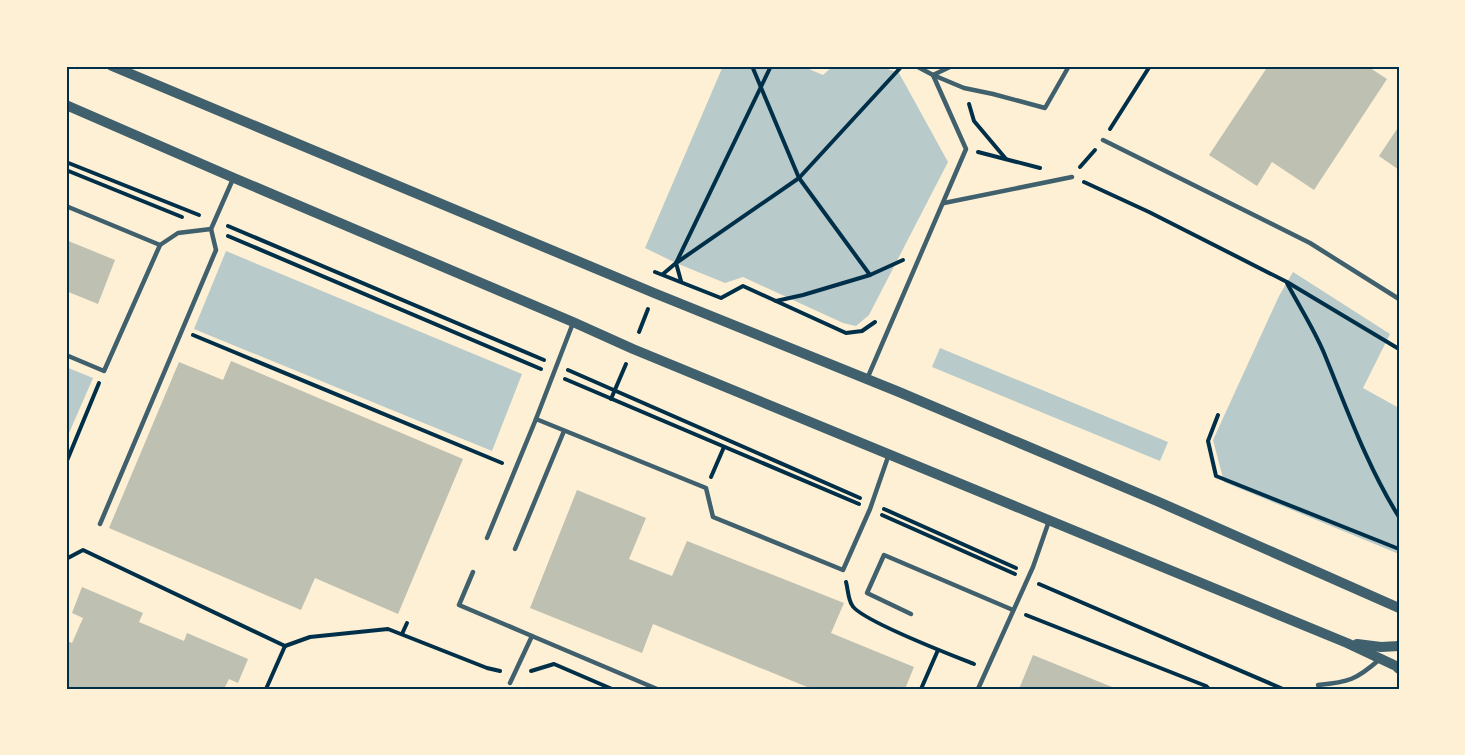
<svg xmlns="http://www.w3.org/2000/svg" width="1465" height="755" viewBox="0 0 1465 755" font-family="Manrope,sans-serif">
<rect width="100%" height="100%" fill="#fdf0d5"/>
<g fill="#b9caca">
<path d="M 723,66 L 802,66 L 823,75 L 833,66 L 879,66 L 899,73 L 948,162 L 869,315 L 856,326 L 843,323 L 743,277 L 725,283 L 676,263 L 645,248 Z"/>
<path d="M 226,251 L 522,374 L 492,451 L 194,329 Z"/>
<path d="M 1293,272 L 1390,334 L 1363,388 L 1399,408 L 1399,554 L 1224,482 L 1213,440 L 1279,296 Z"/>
<path d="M 940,348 L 1168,442 L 1160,461 L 932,367 Z"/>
<path d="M 66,367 L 93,378 L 66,440 Z"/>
</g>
<g fill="#bec0b2">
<path d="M 1268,66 L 1367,66 L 1387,79 L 1314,190 L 1272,162 L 1257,186 L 1209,155 Z"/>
<path d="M 1399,126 L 1399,170 L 1379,156 Z"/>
<path d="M 66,240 L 115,260 L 98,304 L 66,291 Z"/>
<path d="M 231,361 L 463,459 L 398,614 L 315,578 L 301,610 L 109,528 L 179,362 L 223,380 Z"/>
<path d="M 577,490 L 646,518 L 629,559 L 672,576 L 687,541 L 844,603 L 831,633 L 914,667 L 905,689 L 812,689 L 653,624 L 642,653 L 530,608 Z"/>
<path d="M 82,587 L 143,613 L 139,622 L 184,641 L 187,633 L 248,659 L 238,683 L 229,679 L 224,689 L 66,689 L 66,640 L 72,643 L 83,618 L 72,613 Z"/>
<path d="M 1033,655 L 1117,689 L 1019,689 Z"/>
</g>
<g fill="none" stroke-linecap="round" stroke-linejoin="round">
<g stroke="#003049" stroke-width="4">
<path d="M 752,66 L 799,178 L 870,275"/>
<path d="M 969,104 L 974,121 L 1006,159"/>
<path d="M 1110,129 L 1150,66"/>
<path d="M 978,152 L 1040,168"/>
<path d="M 66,162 L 199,215"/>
<path d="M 1080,167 L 1095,150"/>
<path d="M 66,170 L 182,217"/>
<path d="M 1084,182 L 1149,212 L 1287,282 L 1399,349"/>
<path d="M 228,226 L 544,360"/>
<path d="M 228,236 L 541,369"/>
<path d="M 655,272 L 721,298 L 743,286 L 846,333 L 862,331 L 875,322"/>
<path d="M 663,274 L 676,263 L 771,66"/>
<path d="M 681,281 L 676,263 L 799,178 L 902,66"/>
<path d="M 1287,283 C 1299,306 1314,329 1324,353 C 1347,409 1367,466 1399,517"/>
<path d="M 776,301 L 803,295 L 870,275 L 903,260"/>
<path d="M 639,332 L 648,309"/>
<path d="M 193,335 L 502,463"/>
<path d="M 568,370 L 860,498"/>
<path d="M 565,379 L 859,504"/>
<path d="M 611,399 L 626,364"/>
<path d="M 1218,415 L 1208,441 L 1216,476 L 1399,549"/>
<path d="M 66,463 L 99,383"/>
<path d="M 711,477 L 724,447"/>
<path d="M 884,509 L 1016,568"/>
<path d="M 882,515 L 1015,574"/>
<path d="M 66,559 L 83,550 L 285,646 L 310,637 L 388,629 L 487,668 L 500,671"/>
<path d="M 846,582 C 848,589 848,599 852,605 C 859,620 954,656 974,664"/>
<path d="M 1039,584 L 1283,689"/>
<path d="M 1026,615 L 1206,686 L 1209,689"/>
<path d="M 402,634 L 407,623"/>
<path d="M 531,671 L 554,664 L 612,689"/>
<path d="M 266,689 L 285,646"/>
<path d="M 921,689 L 938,650"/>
</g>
<g stroke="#3f606c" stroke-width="4.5">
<path d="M 933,75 L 964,88 L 993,94 L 1045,108 L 1069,66"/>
<path d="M 933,75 L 952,66"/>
<path d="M 1103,140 L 1310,243 L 1399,299"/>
<path d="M 944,203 L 1072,177"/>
<path d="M 66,206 L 160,245"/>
<path d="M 66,355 L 104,371 L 160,245 L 178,233 L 211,229 L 233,179"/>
<path d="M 867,379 L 966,149 L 933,75 L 916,66"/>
<path d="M 536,419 L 706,488 L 713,517 L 843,570 L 870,509 L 889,454"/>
<path d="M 100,524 L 216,250 L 211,229"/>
<path d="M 487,538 L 536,419 L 573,323"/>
<path d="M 515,549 L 564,431"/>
<path d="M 473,572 L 459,605 L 532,636"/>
<path d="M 911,614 L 867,593 L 884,555 L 1013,610"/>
<path d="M 510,683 L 532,636 L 657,689"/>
<path d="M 1318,685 C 1349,682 1356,680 1380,659"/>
<path d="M 978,689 L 1033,567 L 1049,521"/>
</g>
<g stroke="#3f606c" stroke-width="10">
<path d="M 112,66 L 654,293 L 899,392 L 1159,502 L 1399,608"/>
<path d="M 66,105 L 234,178 L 573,322 L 633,349 L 1347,643 L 1396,666 L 1399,669"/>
<path d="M 1357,644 L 1381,647 L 1399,646"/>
</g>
</g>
<rect width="1465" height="755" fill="none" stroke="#fdf0d5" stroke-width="135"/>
<rect x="68" y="68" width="1330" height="620" fill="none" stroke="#003049" stroke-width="2"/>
</svg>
